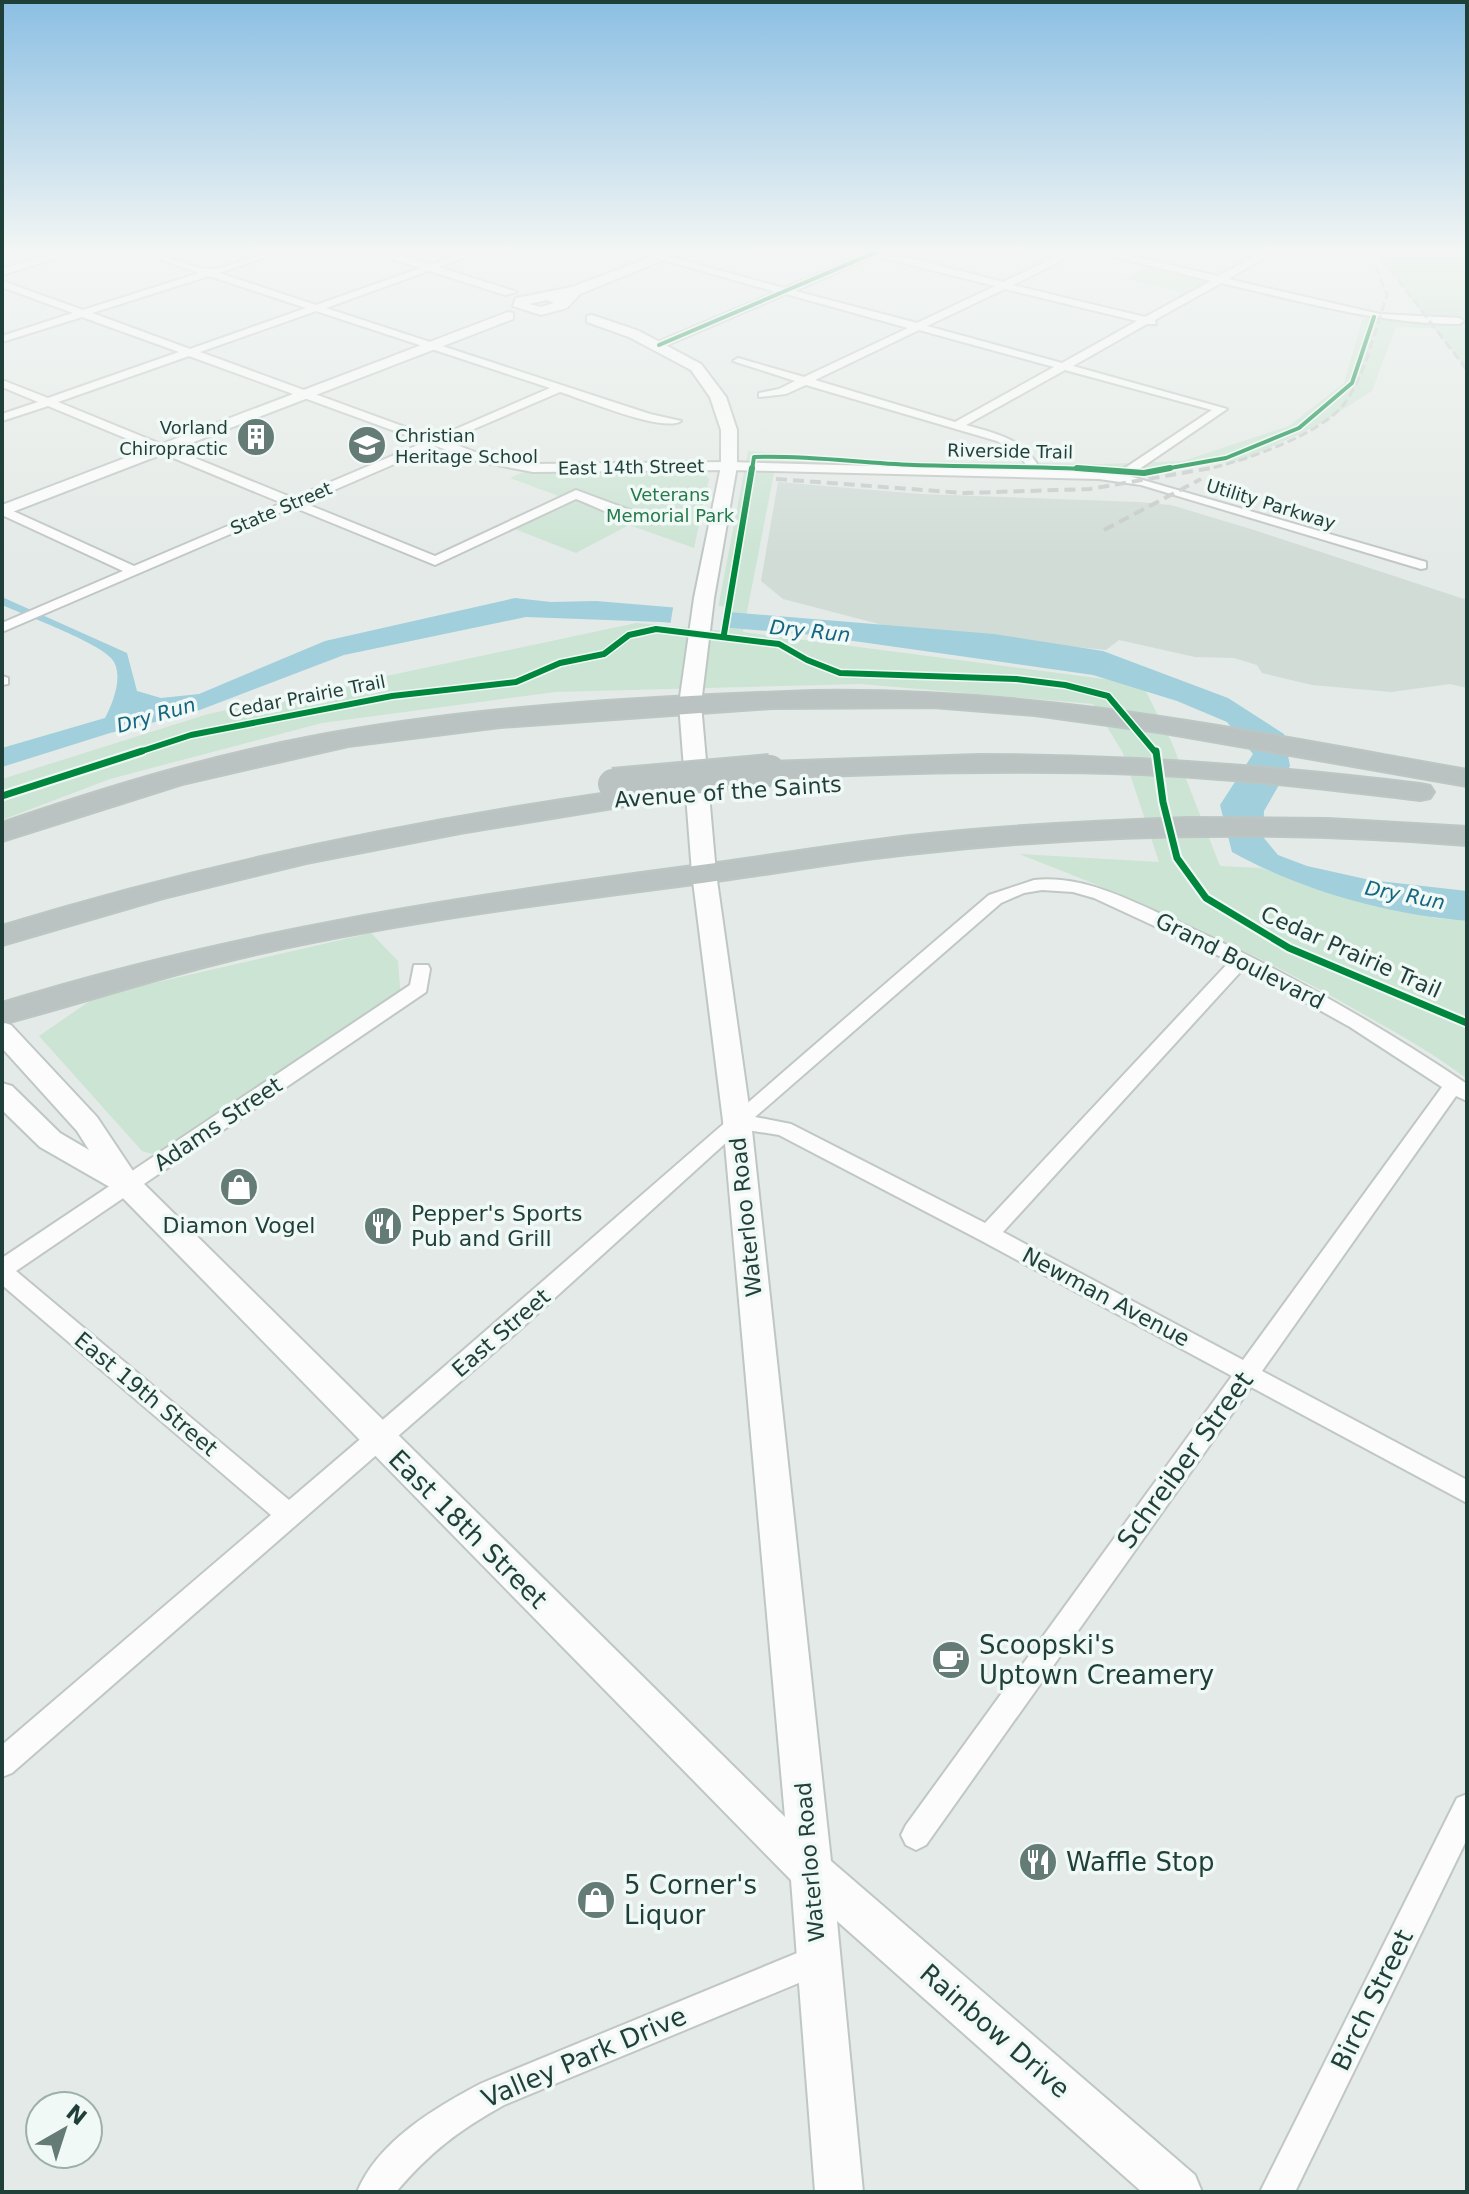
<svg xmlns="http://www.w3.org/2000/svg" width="1469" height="2194" viewBox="0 0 1469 2194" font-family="'DejaVu Sans',sans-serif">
<rect width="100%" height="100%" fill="#e4eae7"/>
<path fill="#d1dcd7" d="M 778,482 L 921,494 L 1138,502 L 1171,505 L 1254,530 L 1467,600 L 1467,688 L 1450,684 L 1391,692 L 1312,685 L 1262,673 L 1257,665 L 1234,658 L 1195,657 L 1119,640 L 1106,650 L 898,629 L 783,599 L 761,581 Z"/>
<g fill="#cce4d4">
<path d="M 1376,250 L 1467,250 L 1467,369 L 1434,328 L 1396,327 L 1372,391 L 1320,424 L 1241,461 L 1087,474 L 776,463 L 743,632 L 1142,684 L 1172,743 L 1220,866 L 1261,868 L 1340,895 L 1435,918 L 1467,921 L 1467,1079 C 1435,1054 1398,1034 1363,1014 C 1252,950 1138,900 1019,854 L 1159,862 L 1123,753 L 1093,704 L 861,684 L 556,692 L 322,723 L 110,779 L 2,820 L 2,779 L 208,714 L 636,623 L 714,629 L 748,451 L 908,461 L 1103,464 L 1183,461 L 1289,426 L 1344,383 L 1363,318 L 1426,318 Z"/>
<path d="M 1150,266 L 1213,280 L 1188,294 L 1125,279 Z"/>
<path d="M 526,471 L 704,473 L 709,479 L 694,548 L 629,525 L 576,553 L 512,528 L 569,500 L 510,478 Z"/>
<path d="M 371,933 L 398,961 L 401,1000 L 167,1158 L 142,1151 L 39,1036 L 97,996 Z"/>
</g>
<path fill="#a1cfdc" d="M 2,597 L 127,653 L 137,691 L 161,698 L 199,694 L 325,641 L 515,598 L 551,602 L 596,601 L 994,634 L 1103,651 L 1228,698 L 1284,734 L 1290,766 L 1264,811 L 1263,837 L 1278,855 L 1307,866 L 1370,880 L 1467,891 L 1467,921 C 1388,914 1302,891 1232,852 L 1220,805 L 1253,754 L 1227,722 L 1177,701 L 1093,675 L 804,634 L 661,622 L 526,617 L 344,655 L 192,713 L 110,733 L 2,767 L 2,748 L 105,718 C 113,703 125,673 111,658 C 97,642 25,615 2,605 Z"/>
<path fill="#e4eae7" d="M 674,602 L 730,607 L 727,631 L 670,626 Z"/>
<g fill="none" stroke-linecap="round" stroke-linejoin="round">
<g stroke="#c1c7c4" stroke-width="4">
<g id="minor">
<path d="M 66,250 L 82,250 L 2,275 L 2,269 Z"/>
<path d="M 134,250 C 160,250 182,266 207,269 C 226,271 261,250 286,250 L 219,273 L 316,305 L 472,250 L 486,250 L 326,308 L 650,414 L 681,421 C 663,433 583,399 560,392 L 446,441 L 483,455 L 533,464 L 729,462 L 1029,470 L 1020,455 L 997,441 L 806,385 L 786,394 L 759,397 L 759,393 L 779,389 L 795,381 L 733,361 L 738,358 L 804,377 L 908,328 L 786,294 L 663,347 L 655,347 L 655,343 L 776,292 L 628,250 L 644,250 L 784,288 L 865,254 L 856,250 L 880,250 L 1003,282 L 1070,250 L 1083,250 L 1013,285 L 1145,317 L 1211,281 L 1087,250 L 1105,250 L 1218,276 L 1266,250 L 1278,250 L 1228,279 L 1380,314 L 1459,318 L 1464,321 L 1459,324 C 1377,324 1300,301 1221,283 L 1155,320 L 1156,324 L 1147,324 L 1073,366 L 1227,409 L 1129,476 L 1426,562 L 1426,568 L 1421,569 L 1141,485 L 1099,479 L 729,470 L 533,472 L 476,461 L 436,446 L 304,503 L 435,556 L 576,490 L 643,515 L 666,513 L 672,517 C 646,535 603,509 576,499 L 435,565 L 293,507 L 2,632 L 2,623 L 123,571 L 2,515 L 2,506 L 134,566 L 282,503 L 48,406 L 2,421 L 2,414 L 38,402 L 2,387 L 2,380 L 48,398 L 179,352 L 82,317 L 2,342 L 2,336 L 73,313 L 2,287 L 2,281 L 83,310 L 199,273 ZM 875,256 L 995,286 L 917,323 L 795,291 ZM 209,276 L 306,308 L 190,349 L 92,313 ZM 1005,289 L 1137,321 L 1062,363 L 927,326 ZM 316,311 L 550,388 L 435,438 L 200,352 ZM 919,330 L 1054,367 L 955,422 L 815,380 ZM 189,356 L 425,442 L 293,498 L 58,402 ZM 1065,370 L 1212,410 L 1116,474 L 1041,470 C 1022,438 1000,435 966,425 Z"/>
<path d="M 2,676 L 8,678 L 8,684 L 2,685 Z"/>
<path d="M 1034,880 C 1084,875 1129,900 1174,920 C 1276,966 1373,1021 1467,1084 L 1467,1101 L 1456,1096 L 1262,1371 L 1467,1480 L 1467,1503 L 1251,1387 L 926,1845 L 916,1850 L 906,1845 L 901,1835 L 906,1825 L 1232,1376 L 980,1240 L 779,1135 L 741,1129 L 515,1334 L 12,1773 L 2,1777 L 2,1745 L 271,1515 L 2,1285 L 2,1258 L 410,985 L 414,965 L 428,965 L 430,969 L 426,992 L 16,1271 L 289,1500 C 524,1300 754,1095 989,895 ZM 1042,890 L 1073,892 L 1094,898 L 1230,961 L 985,1223 L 791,1124 L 755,1117 L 1001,903 L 1024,893 ZM 1244,968 L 1350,1027 L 1442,1087 L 1243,1360 L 1003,1232 Z"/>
<path d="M 1467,1794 L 1467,1839 L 1295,2192 L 1260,2192 L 1457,1798 Z"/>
<path d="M 819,1944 L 830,1948 L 834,1959 L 830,1970 L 504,2105 C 459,2130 430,2152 396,2192 L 357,2192 C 378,2141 436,2107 482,2083 Z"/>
</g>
</g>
<g stroke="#bfc7c5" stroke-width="4">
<g id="secondary">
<path d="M 364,250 L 385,250 L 517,292 L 505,295 Z"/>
<path d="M 669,250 L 688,250 L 580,294 L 567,308 L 541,315 L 513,306 L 516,298 L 572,287 ZM 547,300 L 554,303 L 541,307 L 529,304 Z"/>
<path d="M 508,312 L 513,313 L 513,319 L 2,516 L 2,505 Z"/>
<path d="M 592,315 L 639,331 L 701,364 L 726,397 L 737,430 L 737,466 L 714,598 L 701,704 L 716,873 L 751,1121 L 831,1861 L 1195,2175 L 1202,2192 L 1142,2192 L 837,1921 L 863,2192 L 815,2192 L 791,1880 L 115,1190 L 40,1147 L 2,1110 L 2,1083 L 12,1086 L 60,1133 L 89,1150 L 77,1131 L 2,1048 L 2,1022 L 11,1025 L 97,1117 L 137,1177 L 785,1817 L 723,1121 L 692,873 L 679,704 L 694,598 L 721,466 L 721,430 L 710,397 L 691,370 L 629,337 L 587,322 L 587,316 Z"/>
</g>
</g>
<g stroke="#bcc6c3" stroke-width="4">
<g id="motorway">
<path d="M 812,691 C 1038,687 1246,731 1467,770 L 1467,786 L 1159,732 L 1035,715 L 933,707 L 772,708 L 500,727 L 348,746 L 182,784 L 2,841 L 2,823 C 102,789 202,758 306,738 C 472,706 644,697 812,691 Z"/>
<path d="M 979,755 C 1127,755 1273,766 1420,784 L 1430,786 L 1434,792 L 1430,798 L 1420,800 C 1327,789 1234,778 1141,774 C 1017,769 894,773 770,778 L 760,776 L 756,770 L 760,764 L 770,762 Z"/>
<path d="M 615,792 L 625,794 L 629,800 L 625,806 L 460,833 L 306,863 L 163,898 L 2,945 L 2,926 C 203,864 407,822 615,792 Z"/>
<path d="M 1188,818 L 1328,819 L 1467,827 L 1467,845 C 1281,830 1095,833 909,854 C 840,861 771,874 702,883 C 554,902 406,921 261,953 C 173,972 89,1001 2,1024 L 2,1003 C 231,932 464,896 701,865 C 771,856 840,844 910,836 C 1002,826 1095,821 1188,818 Z"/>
</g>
</g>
<use href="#minor" fill="#fbfcfb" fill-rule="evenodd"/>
<use href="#secondary" fill="#fbfcfb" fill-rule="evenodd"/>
<use href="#motorway" fill="#bac3c1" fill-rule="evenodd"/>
<g stroke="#c6cbca" stroke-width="3" stroke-dasharray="9 4" stroke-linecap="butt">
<path d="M 1382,259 L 1467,370"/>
<path d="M 1201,470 C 1238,464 1322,434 1344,404 C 1366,374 1375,330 1387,295 L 1369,250"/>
</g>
<g stroke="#c6cbca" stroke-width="4" stroke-dasharray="11 6" stroke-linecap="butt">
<path d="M 776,479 L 964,493 L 1090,489 L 1211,468"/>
<path d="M 1104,530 L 1201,479"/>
</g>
<g stroke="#bcc6c3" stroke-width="34" stroke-linecap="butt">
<path id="motorway-bridge" d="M 613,784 L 770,770"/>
</g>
<use href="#motorway-bridge" stroke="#bac3c1" stroke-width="30"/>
<g stroke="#f1f9f6" stroke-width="7">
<g id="cycleway-far2">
<path d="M 659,345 L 881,250"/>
<path d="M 752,470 L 754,457 C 809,455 859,463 914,465 C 978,467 1041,466 1105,470"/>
<path d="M 1159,470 L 1226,458 L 1299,428 L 1352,383 L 1374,317"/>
</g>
</g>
<g stroke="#f1f9f6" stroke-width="9">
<g id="cycleway-far1">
<path d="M 1077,468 L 1144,473 L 1170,468"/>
<path d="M 724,634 L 752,468"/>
<path d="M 136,753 L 191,735 L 392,696 L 516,682 L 560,663 L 604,654 L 629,635 L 656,629 L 779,644 L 807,660 L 840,673 L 1016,679 L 1065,685 L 1108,696 L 1156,753"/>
</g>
</g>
<g stroke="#f1f9f6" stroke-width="11">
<g id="cycleway">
<path d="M 1156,751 L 1163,802 L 1177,858 L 1206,898 L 1289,948 L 1467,1023"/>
<path d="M 2,796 L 142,751"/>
</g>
</g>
<use href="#cycleway-far2" stroke="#00873e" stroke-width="4"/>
<use href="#cycleway-far1" stroke="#00873e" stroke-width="6"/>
<use href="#cycleway" stroke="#00873e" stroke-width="7"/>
</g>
<linearGradient id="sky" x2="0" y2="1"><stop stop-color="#8bbfe3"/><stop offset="0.45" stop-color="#f3f6f4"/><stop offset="1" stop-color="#f3f6f4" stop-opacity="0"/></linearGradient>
<rect width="1469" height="557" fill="url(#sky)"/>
<defs>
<g id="building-disc" transform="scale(2)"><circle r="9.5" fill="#647b76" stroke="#f1f9f6"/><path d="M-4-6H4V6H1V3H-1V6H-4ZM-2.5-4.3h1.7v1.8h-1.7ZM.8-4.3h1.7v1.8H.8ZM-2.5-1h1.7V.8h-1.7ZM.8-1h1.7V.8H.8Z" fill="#fff"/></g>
<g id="school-disc" transform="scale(2)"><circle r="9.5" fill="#647b76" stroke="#f1f9f6"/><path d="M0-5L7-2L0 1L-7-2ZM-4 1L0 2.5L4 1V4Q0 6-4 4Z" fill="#fff"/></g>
<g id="shop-disc" transform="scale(2)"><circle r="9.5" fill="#647b76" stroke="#f1f9f6"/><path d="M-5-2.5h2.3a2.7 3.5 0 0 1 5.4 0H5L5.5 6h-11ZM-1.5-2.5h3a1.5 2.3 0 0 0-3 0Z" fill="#fff"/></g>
<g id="restaurant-disc" transform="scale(2)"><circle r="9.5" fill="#647b76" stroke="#f1f9f6"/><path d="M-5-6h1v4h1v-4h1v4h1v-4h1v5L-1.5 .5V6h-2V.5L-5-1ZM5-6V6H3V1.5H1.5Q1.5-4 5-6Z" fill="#fff"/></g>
<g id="cafe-disc" transform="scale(2)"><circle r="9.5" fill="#647b76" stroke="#f1f9f6"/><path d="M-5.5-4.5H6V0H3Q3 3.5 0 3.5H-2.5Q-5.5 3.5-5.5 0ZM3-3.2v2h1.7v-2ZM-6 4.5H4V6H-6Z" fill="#fff"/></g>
</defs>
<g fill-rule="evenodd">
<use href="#building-disc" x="256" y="437"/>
<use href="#school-disc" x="367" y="445"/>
<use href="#shop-disc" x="239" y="1187"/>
<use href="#restaurant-disc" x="383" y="1226"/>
<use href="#cafe-disc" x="951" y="1660"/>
<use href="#restaurant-disc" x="1038" y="1862"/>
<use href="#shop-disc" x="596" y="1900"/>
</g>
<g text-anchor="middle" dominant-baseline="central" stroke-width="7" stroke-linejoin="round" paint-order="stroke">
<g font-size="18" fill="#1f3f39" stroke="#f1f9f6" text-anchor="end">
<text x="228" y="427">Vorland<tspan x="228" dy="21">Chiropractic</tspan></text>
<text x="395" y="435" text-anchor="start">Christian<tspan x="395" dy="21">Heritage School</tspan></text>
</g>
<g font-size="18" fill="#1f3f39" stroke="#f1f9f6">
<text transform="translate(1010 451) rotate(1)">Riverside Trail</text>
<text transform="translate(631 467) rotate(-1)">East 14th Street</text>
<text transform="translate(1271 504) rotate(17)">Utility Parkway</text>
<text transform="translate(281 508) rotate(-23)">State Street</text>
<text transform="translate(307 696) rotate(-11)">Cedar Prairie Trail</text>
</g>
<g font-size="18" fill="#26794c" stroke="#f1f9f6">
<text x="670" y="494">Veterans<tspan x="670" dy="21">Memorial Park</tspan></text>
</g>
<g font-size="20" font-style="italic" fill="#146680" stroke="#f1f9f6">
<text transform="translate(810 631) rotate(6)">Dry Run</text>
<text transform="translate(156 715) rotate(-16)">Dry Run</text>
<text transform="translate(1405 895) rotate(11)">Dry Run</text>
</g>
<g font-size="22" fill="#1f3f39" stroke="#f1f9f6">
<text transform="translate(728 792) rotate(-4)">Avenue of the Saints</text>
<text transform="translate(1351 952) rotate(24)">Cedar Prairie Trail</text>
<text transform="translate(1240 961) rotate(27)">Grand Boulevard</text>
<text transform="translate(218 1124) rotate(-34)">Adams Street</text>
<text transform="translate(746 1217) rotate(-96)">Waterloo Road</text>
<text transform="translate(1106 1297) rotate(28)">Newman Avenue</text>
<text transform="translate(501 1333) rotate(-41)">East Street</text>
<text transform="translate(146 1394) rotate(40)">East 19th Street</text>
<text transform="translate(810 1862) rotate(-95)">Waterloo Road</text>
</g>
<g font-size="22" fill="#1f3f39" stroke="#f1f9f6" text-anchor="start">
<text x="411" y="1213">Pepper's Sports<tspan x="411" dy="25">Pub and Grill</tspan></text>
<text x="239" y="1225" text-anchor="middle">Diamon Vogel</text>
</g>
<g font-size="26" fill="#1f3f39" stroke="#f1f9f6">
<text transform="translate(1185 1460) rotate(-54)">Schreiber Street</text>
<text transform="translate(468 1529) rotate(45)">East 18th Street</text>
<text transform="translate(1372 2000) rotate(-64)">Birch Street</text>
<text transform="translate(995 2031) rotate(41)">Rainbow Drive</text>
<text transform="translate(584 2057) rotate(-23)">Valley Park Drive</text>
</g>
<g font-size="26" fill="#1f3f39" stroke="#f1f9f6" text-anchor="start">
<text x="979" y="1645">Scoopski's<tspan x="979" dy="30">Uptown Creamery</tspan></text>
<text x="1066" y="1862">Waffle Stop</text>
<text x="624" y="1885">5 Corner's<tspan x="624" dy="30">Liquor</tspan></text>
</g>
</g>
<rect width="1469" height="2194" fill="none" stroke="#1f3f39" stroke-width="8"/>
<g transform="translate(64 2130) rotate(39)"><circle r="38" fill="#f1f9f6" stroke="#9dafaa" stroke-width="2"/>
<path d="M0-6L14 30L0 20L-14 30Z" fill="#647b76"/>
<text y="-12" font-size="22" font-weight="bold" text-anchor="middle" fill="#1f3f39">N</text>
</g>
</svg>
